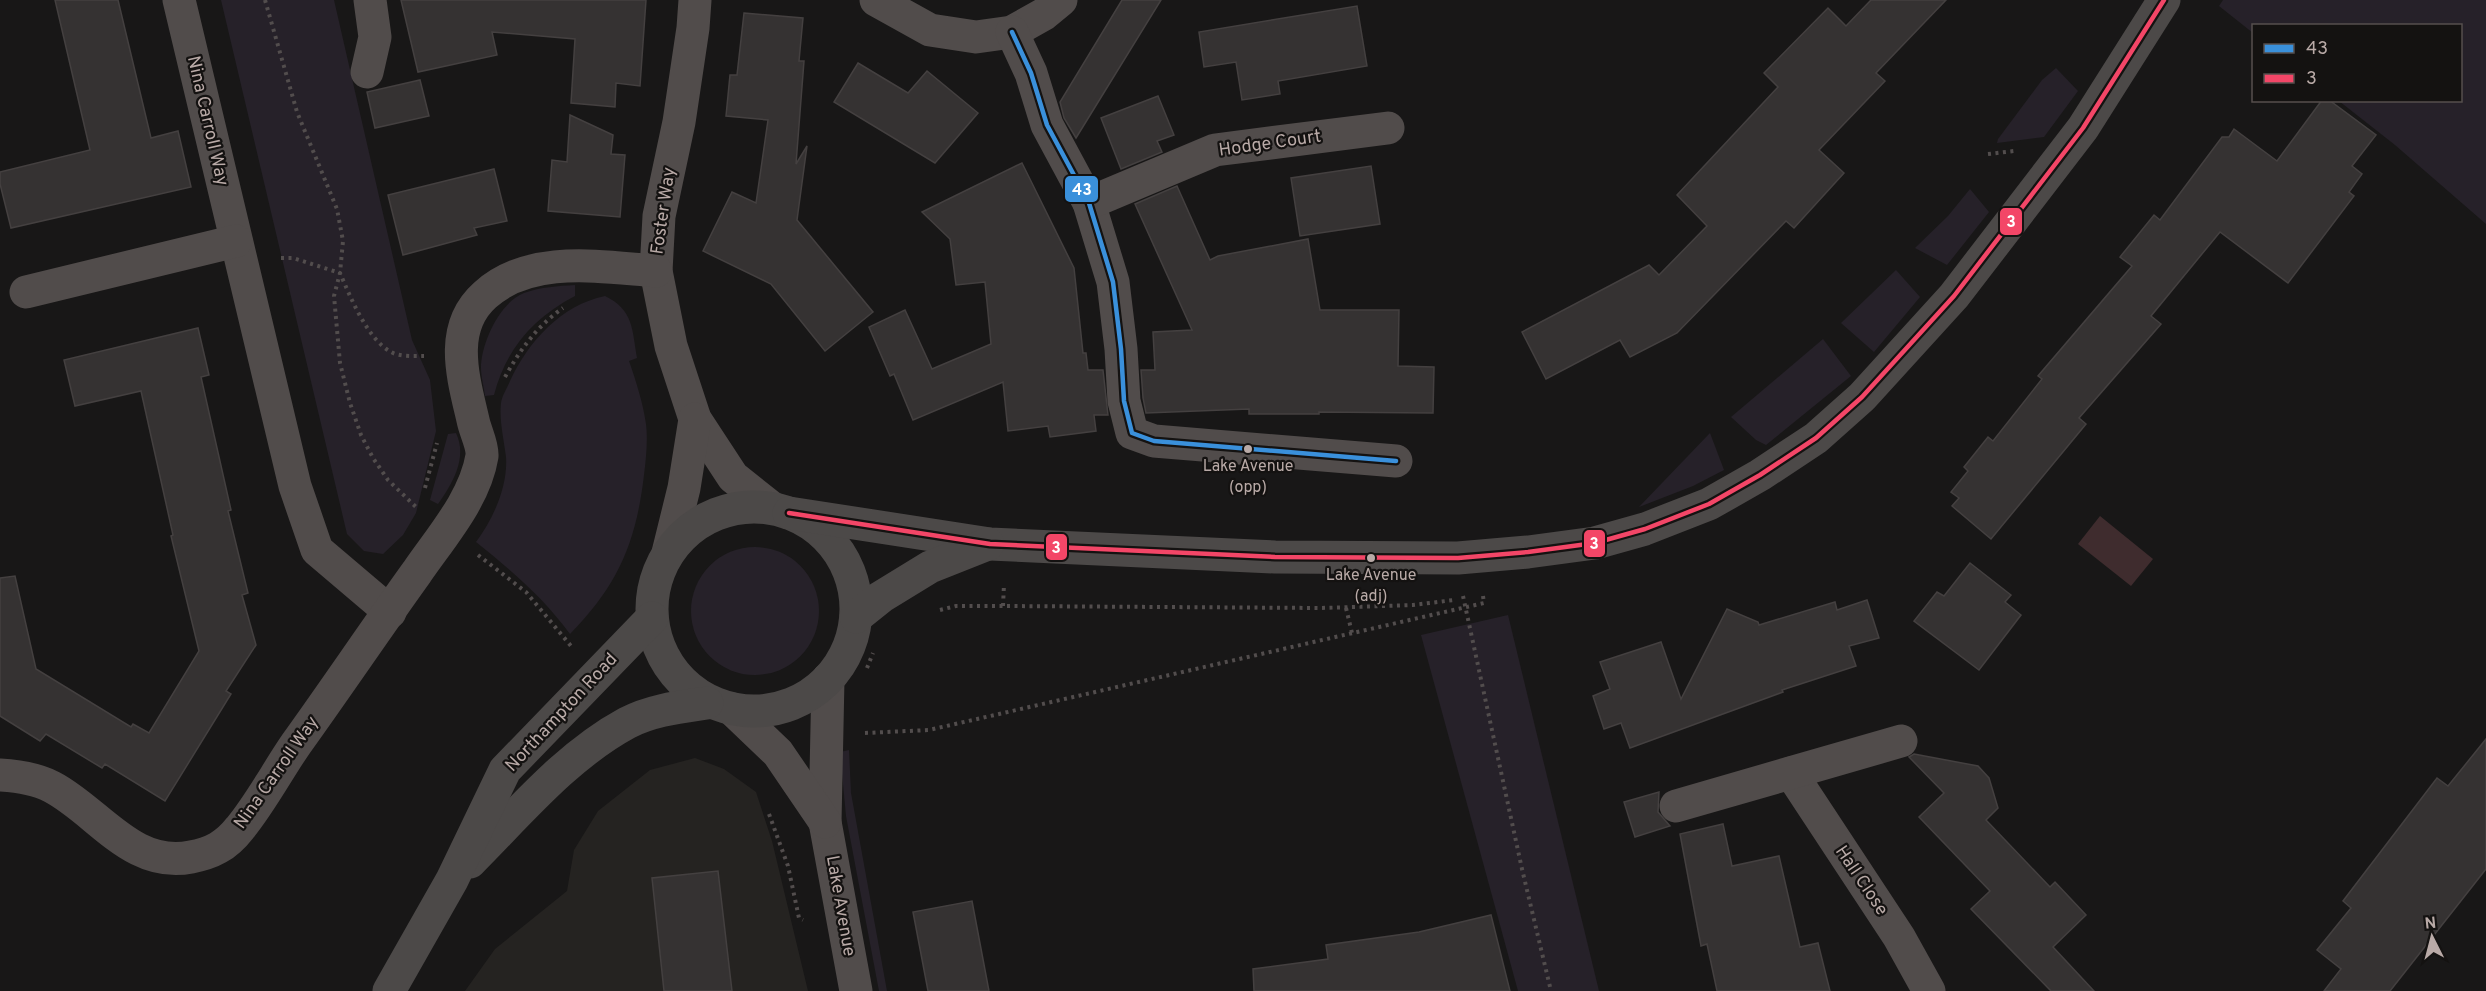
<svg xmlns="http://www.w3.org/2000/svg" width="2486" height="991" viewBox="0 0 2486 991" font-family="Overpass,sans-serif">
<rect width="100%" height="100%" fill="#181717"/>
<path fill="#252321" d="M 695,758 L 724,769 L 756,792 L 772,841 L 808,991 L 465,991 L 495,949 L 567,891 L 574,850 L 598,811 L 650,770 Z"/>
<g fill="#262129">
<path d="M 221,0 L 334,0 L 412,340 L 430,380 L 436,431 L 416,513 L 403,535 L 383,554 L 364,551 L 347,534 Z"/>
<path d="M 2223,0 L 2486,0 L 2486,224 L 2395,145 L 2339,101 L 2460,100 L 2460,26 L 2254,26 L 2253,33 L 2219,6 Z"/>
<path d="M 2056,68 L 2078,91 L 2044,137 L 1997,143 L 1998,139 L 2042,80 Z"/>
<path d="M 1970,189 L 1989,212 L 1947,265 L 1915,248 L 1948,216 Z"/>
<path d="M 1896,270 L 1920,297 L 1874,352 L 1841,323 Z"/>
<path d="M 575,285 L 575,296 C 533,318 506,349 494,395 L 485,396 C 484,387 481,377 481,368 C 481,343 500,302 524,293 C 541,287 558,286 575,285 Z"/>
<path d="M 605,296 C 634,310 632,330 637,358 L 629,361 C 636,381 643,403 646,424 C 648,440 646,459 644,475 C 636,543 618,585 570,634 C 543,597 511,570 476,542 C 493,519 508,487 506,457 C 504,440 499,420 501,403 C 502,396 507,388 510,381 C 528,342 561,305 605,296 Z"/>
<path d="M 1823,339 L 1851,376 L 1766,445 L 1756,440 L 1731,417 Z"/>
<path d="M 456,433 C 468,458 452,484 438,504 L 430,500 L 448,434 Z"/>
<path d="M 1710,433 L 1724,470 L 1693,486 L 1639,507 Z"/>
<circle cx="755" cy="611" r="64"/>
<path d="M 1508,615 L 1599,991 L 1518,991 L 1421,635 Z"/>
<path d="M 849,750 L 851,793 L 887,991 L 879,991 L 846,816 L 840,752 Z"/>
</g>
<path fill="#3f2c2e" d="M 2100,516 L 2153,559 L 2131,586 L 2078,544 Z"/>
<g fill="#353232" stroke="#444040" stroke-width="1.5">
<path d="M 55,0 L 118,0 L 151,138 L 178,131 L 191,187 L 11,228 L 0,184 L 0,172 L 90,150 Z"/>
<path d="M 401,0 L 646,0 L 640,86 L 616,83 L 615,107 L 571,103 L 575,39 L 492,32 L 497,55 L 418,72 Z"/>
<path d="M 1122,0 L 1161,0 L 1076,138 L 1064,118 L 1060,102 Z"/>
<path d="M 1871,0 L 1946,0 L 1876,73 L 1885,81 L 1819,150 L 1844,173 L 1794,228 L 1786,221 L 1677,333 L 1630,357 L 1620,340 L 1546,379 L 1522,332 L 1649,265 L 1659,275 L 1707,226 L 1677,195 L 1778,87 L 1764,73 L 1828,8 L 1846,26 Z"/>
<path d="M 1357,6 L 1367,66 L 1278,81 L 1280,94 L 1242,100 L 1236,62 L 1204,67 L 1199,32 Z"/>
<path d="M 744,13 L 803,18 L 799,61 L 804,61 L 796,164 L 807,146 L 797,220 L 873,312 L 825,351 L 771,284 L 703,251 L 732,192 L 756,203 L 768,120 L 726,116 L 730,75 L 737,75 Z"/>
<path d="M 858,63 L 908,93 L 927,71 L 978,113 L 935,163 L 834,102 Z"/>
<path d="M 420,80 L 429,116 L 375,128 L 367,92 Z"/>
<path d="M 1158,96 L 1174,135 L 1157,141 L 1162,152 L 1121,169 L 1101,118 Z"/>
<path d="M 2322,100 L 2329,100 L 2376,135 L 2352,166 L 2362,174 L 2349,192 L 2354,196 L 2288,283 L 2220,232 L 2151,316 L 2161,324 L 2079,418 L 2086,424 L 1991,539 L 1952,506 L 1959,498 L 1951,492 L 1968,471 L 1964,467 L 1988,437 L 1993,441 L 2042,379 L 2038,376 L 2132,266 L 2120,257 L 2154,215 L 2160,220 L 2222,137 L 2229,137 L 2234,129 L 2277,161 Z"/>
<path d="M 570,115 L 613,135 L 611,154 L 625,155 L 620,217 L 548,211 L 552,160 L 567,162 Z"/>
<path d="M 1022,163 L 1074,268 L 1083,353 L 1086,353 L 1088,370 L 1103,370 L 1108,415 L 1094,415 L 1096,431 L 1050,437 L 1048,426 L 1008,431 L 1003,382 L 913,420 L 894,374 L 890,376 L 869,327 L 905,310 L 932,369 L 991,344 L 985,282 L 956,285 L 950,239 L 922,212 Z"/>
<path d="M 1371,166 L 1380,224 L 1300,236 L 1291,178 Z"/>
<path d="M 494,169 L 507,221 L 474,228 L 477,235 L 403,255 L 388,195 Z"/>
<path d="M 1177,186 L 1210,260 L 1218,256 L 1308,239 L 1320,310 L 1399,310 L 1398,366 L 1434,367 L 1433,413 L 1319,412 L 1319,414 L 1249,414 L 1249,409 L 1146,413 L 1143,398 L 1141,370 L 1155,370 L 1153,332 L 1192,330 L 1135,204 Z"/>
<path d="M 198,328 L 209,375 L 201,377 L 231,510 L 228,511 L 248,593 L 242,595 L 256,645 L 226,691 L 231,694 L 165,801 L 105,764 L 102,768 L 46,734 L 40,741 L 0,716 L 0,578 L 15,576 L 36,669 L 131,727 L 133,724 L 149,733 L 199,651 L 171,536 L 173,535 L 141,391 L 75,406 L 64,360 Z"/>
<path d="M 1970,563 L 2011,595 L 2005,602 L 2021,615 L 1979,670 L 1914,621 L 1937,592 L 1944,596 Z"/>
<path d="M 1867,600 L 1879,638 L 1849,646 L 1856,666 L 1782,690 L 1783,692 L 1630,748 L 1621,723 L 1604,729 L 1593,696 L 1610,689 L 1600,662 L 1661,642 L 1681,699 L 1727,609 L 1758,622 L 1759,625 L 1835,602 L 1837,610 Z"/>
<path d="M 2486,739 L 2486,869 L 2390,991 L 2324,991 L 2341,969 L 2317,950 L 2351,908 L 2343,901 L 2437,778 L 2448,786 Z"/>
<path d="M 1914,754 L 1978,766 L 1989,778 L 1998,808 L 1986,820 L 2050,887 L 2055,882 L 2086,915 L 2053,947 L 2094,991 L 2051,991 L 1971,909 L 1990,891 L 1919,817 L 1944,793 L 1909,757 Z"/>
<path d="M 1659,792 L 1658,812 L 1670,826 L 1635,837 L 1624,802 Z"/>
<path d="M 1723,824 L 1732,866 L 1779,856 L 1800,947 L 1818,943 L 1830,991 L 1717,991 L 1707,944 L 1701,946 L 1680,834 Z"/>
<path d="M 718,871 L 732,991 L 664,991 L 652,878 Z"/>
<path d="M 972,901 L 989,991 L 928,991 L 913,912 Z"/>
<path d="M 1491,915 L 1510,991 L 1254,991 L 1253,969 L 1328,959 L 1326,945 L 1419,932 Z"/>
</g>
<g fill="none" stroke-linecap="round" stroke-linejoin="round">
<g stroke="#524d4d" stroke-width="4" stroke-dasharray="3 4.5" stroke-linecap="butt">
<path d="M 265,0 L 297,112 L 337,209 L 343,241 L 340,273 L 334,296 L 340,363 L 350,403 L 361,435 L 373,458 L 388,480 L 416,507"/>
<path d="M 1988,154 L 2014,151"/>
<path d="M 281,258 L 293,258 L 340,273 C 350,296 367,339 391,352 C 400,357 413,356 424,356"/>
<path d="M 505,377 C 520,350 537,326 563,308"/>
<path d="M 425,488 L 437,443"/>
<path d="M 478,555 L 526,592 L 571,646"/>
<path d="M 1463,596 L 1522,869 L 1551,991"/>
<path d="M 1003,606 L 1004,584"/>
<path d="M 1346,608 L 1352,633"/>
<path d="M 940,610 L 956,606 L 1003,606 L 1321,608 L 1413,605 L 1454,600"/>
<path d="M 867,668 L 873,653"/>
<path d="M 865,733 L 929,730 L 1484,603 L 1483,596"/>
<path d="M 769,814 L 788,866 L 799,918 L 803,920"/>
</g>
<g stroke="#514c4b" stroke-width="33">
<path d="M 179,0 L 295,486 L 317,550 L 390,612"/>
<path d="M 695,0 L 693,28 L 679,122 L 659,216 L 656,271 L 671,346 L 695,419 L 733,477 L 772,508"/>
<path d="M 876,0 L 930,30 L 976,37 L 1012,32 L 1044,14 L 1061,0"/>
<path d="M 1012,32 L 1031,73 L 1047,125 L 1089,203 L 1113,282 L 1121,349 L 1124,401 L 1132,433 L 1154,441 L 1396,461"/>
<path d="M 367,72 L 375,37 L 370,0"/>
<path d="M 1089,203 L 1215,150 L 1388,128"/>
<path d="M 26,292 L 236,241"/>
<path d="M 668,553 L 684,488 L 695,419"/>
<path d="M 828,679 L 825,822 L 856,991"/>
<path d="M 732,709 L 778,753 L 825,822"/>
<path d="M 1791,773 L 1899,937 L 1929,991"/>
<path d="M 0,775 C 17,776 37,779 52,787 C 98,811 132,869 191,857 C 212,853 226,846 240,828 C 260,804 278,770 296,744 C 337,687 376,629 417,572 C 441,537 475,499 482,456 C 483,445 475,431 473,420 C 463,377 448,328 485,295 C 530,254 601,267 656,271"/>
<path d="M 1676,806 L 1901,741"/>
</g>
<g stroke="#4c4948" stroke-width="33">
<circle cx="754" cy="609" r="102"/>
<path d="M 789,513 L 990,544 L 1275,557 L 1458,558 L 1528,552 L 1595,543 L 1645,529 L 1709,504 L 1760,475 L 1816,438 L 1862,397 L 1954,296 L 2083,128 L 2164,0"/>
<path d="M 856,617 L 881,597 L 930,567 L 988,544"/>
<path d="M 470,862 C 519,813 566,756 627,723 C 652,710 680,707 707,703"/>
<path d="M 389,991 L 452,880 L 505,770 L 652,618"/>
</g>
<g stroke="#141211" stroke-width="9">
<path id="bus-1" d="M 1012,32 L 1031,73 L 1047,125 L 1089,203 L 1113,282 L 1121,349 L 1124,401 L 1132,433 L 1154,441 L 1396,461"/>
</g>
<g stroke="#141211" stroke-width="9">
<path id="bus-2" d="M 789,513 L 990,544 L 1275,557 L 1458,558 L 1528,552 L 1595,543 L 1645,529 L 1709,504 L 1760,475 L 1816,438 L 1862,397 L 1954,296 L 2083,128 L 2164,0"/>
</g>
<use href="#bus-1" stroke="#3a90db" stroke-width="4.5"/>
<use href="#bus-2" stroke="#f34667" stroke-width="4.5"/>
</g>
<g fill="#b9aaa7" stroke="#141211" stroke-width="2">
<circle cx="1248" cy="449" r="5"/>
<circle cx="1371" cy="558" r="5"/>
</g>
<g text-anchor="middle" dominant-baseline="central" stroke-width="4.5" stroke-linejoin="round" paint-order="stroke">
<g font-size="16" fill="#b9aaa7" stroke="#141211">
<text x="1248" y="467">Lake Avenue<tspan x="1248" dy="21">(opp)</tspan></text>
<text x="1371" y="576">Lake Avenue<tspan x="1371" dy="21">(adj)</tspan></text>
</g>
<g font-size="18" fill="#b9aaa7" stroke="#141211">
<text transform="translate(207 121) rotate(77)">Nina Carroll Way</text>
<text transform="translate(1270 144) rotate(-8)">Hodge Court</text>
<text transform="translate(664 211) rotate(-82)">Foster Way</text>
<text transform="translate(562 713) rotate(-47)">Northampton Road</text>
<text transform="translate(277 773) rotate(-55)">Nina Carroll Way</text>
<text transform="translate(1861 881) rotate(56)">Hall Close</text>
<text transform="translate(840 906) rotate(80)">Lake Avenue</text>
</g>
</g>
<g stroke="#141211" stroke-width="2">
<rect x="1064" y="175" width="35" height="28" rx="6" fill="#3a90db"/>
<rect x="1999" y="207" width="24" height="29" rx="6" fill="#f34667"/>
<rect x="1583" y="529" width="23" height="29" rx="6" fill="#f34667"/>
<rect x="1045" y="533" width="23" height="28" rx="6" fill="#f34667"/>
</g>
<g font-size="16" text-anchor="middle" font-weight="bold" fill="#fff">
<text x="1082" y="195">43</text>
<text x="2011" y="227">3</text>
<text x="1594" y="549">3</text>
<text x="1056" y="553">3</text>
</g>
<rect x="2252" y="24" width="210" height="78" fill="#141211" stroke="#564f4d" stroke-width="1.5"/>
<rect x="2264" y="44" width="30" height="9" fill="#3a90db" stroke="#564f4d" stroke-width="1.5"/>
<text x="2306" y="54" font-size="18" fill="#b9aaa7">43</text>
<rect x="2264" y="74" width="30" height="9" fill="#f34667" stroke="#564f4d" stroke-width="1.5"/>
<text x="2306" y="84" font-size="18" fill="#b9aaa7">3</text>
<g transform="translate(2432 937) rotate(354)" stroke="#141211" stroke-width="4.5" paint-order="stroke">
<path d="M0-4.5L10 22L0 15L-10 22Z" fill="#b9aaa7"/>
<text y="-9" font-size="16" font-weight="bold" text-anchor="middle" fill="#b9aaa7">N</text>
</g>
</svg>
